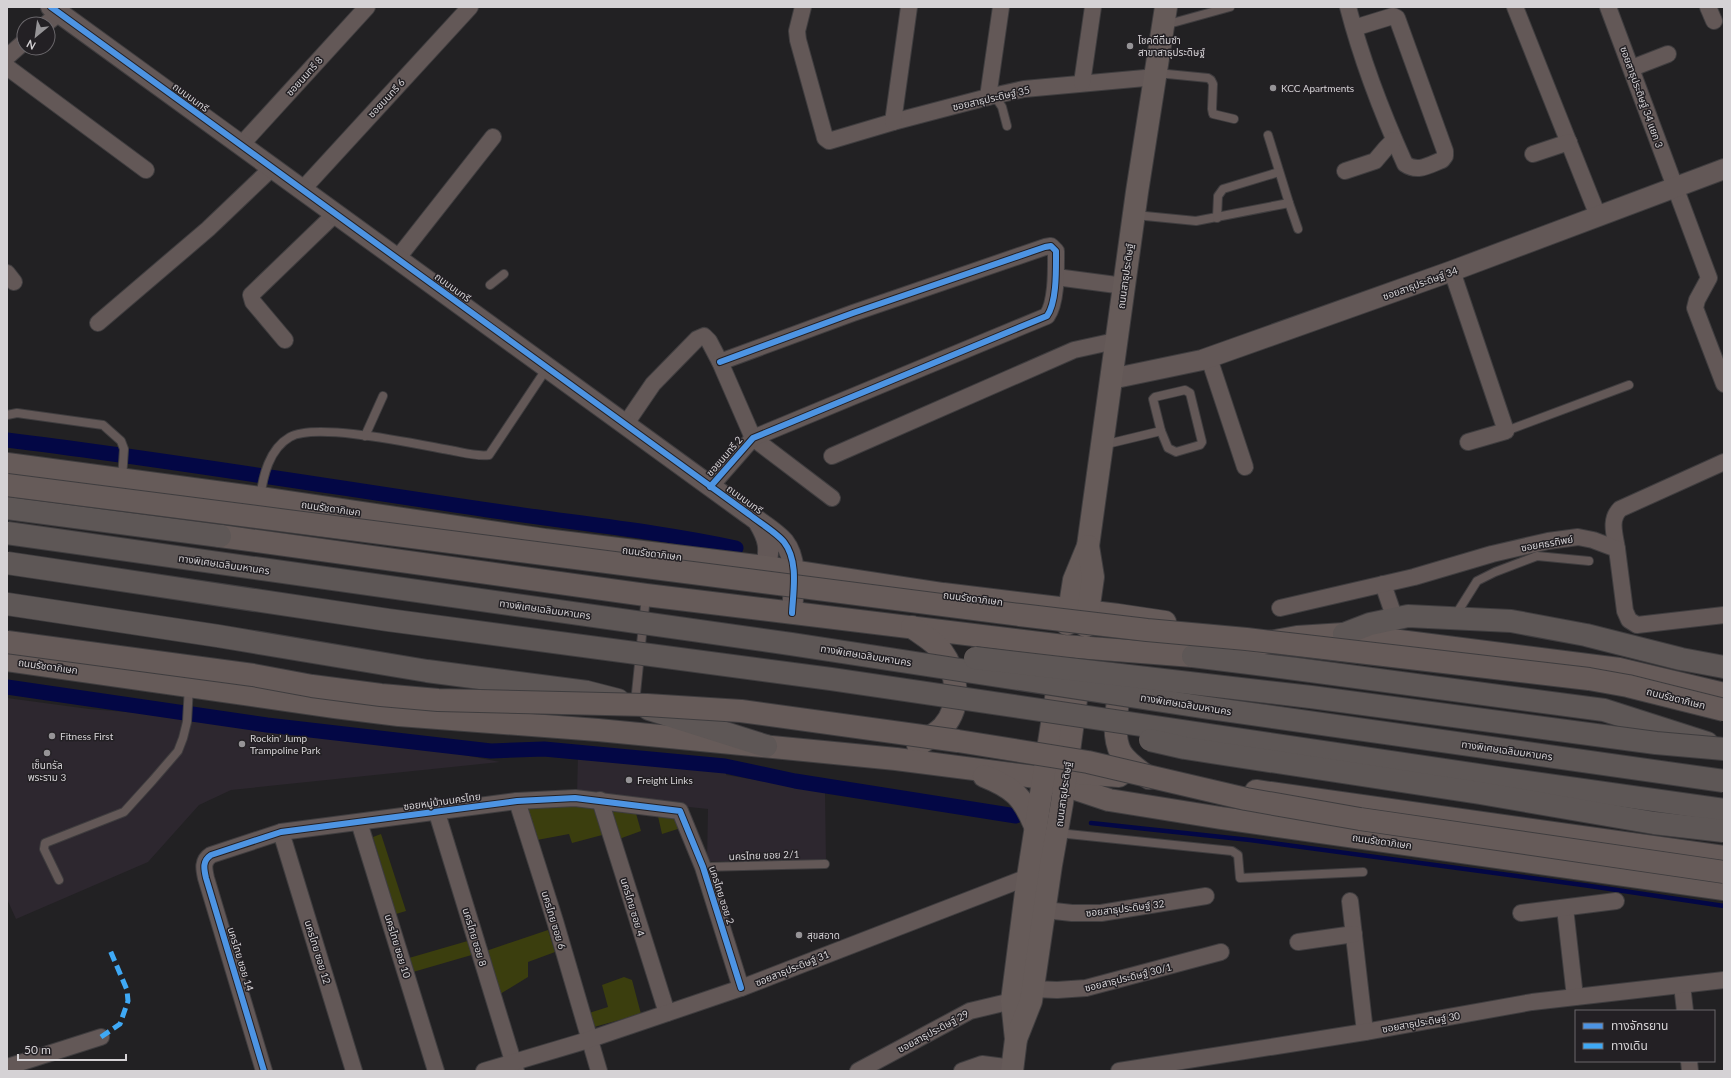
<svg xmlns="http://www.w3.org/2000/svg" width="1731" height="1078" viewBox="0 0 1731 1078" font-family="Lato,'Noto Sans Thai',sans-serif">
<rect width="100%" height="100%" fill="#222123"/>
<g fill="#2d272f">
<path d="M 7,698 L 89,709 L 225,720 L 439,750 L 500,762 L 231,790 L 199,805 L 148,862 L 16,919 L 7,899 Z"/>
<path d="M 578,755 L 726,768 L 726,775 L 825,791 L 826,862 L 707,861 L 708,809 L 577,795 Z"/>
</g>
<g fill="#3b3e0e">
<path d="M 594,804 L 606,834 L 572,843 L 569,834 L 537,840 L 526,806 Z"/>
<path d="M 612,809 L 635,810 L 641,831 L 619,839 L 610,812 Z"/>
<path d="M 657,812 L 673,814 L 684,827 L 662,834 Z"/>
<path d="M 381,834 L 406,911 L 396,914 L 373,837 Z"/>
<path d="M 548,930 L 555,952 L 528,962 L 528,977 L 500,994 L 486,951 Z"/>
<path d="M 471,940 L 475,954 L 413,972 L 409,958 Z"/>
<path d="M 624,977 L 632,980 L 641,1014 L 594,1027 L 589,1013 L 608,1007 L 602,985 Z"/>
</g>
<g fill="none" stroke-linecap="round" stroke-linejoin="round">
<path stroke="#030745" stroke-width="4.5" d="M 1091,823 L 1250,840 L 1590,886 L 1724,906"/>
<g stroke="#030745" stroke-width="15">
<path d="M 7,440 C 170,460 332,487 495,511 C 575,523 657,531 736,548"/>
<path d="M 7,687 L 267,725 L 491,751 L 544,749 L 725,766 L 795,781 L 1016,816"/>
</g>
<g stroke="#3f3d3f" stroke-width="10">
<g id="service">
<path d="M 1165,25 L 1230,7"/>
<path d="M 1157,73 L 1208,78 L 1211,80 L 1213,84 L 1212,109 L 1213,114 L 1234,119"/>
<path d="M 994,95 L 1002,107 L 1007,126"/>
<path d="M 1289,203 L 1298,229"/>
<path d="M 1135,215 L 1196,221 L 1289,203 L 1268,135"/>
<path d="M 1217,218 L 1218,196 L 1223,189 L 1279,172"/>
<path d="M 490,285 L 504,274"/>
<path d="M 1185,390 L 1190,393 L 1202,442 L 1200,445 L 1176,452 L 1168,448 L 1161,431 L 1153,399 L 1155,397 Z"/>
<path d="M 7,415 L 17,413 L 103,425 L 121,441 L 124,449 L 122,479"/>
<path d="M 1506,431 L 1629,385"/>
<path d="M 365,436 L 383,396"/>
<path d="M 1103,445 L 1161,431"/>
<path d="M 260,498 C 263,476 269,449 290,437 C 316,422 416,444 449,450 C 461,452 477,457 489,455 L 547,368"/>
<path d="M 1455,616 L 1477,581 L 1495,572 L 1537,556 L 1589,561"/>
<path d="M 635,703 L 646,596"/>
<path d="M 1058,833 L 1232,851 L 1238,855 L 1240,878 L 1363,872"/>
<path d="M 703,867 L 825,864"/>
<path d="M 59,880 L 44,849 L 45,843 L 124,812 L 153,780 L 178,751 L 183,738 L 187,722 L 189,686"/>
</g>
</g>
<g stroke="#3f3d3f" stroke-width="18">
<g id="minor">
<path d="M 803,7 L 797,31 L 798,40 L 824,134 L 825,138 L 829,141 L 893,122 L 988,97 L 1024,89 L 1156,77"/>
<path d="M 1348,7 C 1362,61 1382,113 1405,164 C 1418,173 1429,165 1442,160 L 1445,156 L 1445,151 L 1397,18 L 1393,16 L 1354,28"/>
<path d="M 1515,7 L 1598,216"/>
<path d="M 1608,7 L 1709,278 L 1697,300 L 1695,308 L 1724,384"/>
<path d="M 1708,7 L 1714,21"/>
<path d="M 46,24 L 59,13"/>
<path d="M 7,57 L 24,42"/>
<path d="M 7,67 L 146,170"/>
<path d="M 1632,68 L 1668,54"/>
<path d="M 1082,83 L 1093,7"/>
<path d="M 988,97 L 1001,7"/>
<path d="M 893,122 L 909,7"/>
<path d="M 241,145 L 367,7"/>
<path d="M 1533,154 L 1569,142"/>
<path d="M 1345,171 L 1375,161 L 1386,148 L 1394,140"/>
<path d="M 302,190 L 470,7"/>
<path d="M 397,259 L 493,137"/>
<path d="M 1452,271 L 1506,431 L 1468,442"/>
<path d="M 7,273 L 14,282"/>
<path d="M 1056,277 L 1124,286"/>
<path d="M 98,323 L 208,229 L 272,168"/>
<path d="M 285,340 L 253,302 L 251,295 L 335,214"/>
<path d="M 1209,358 L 1245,467"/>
<path d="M 625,425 L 653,384 L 697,339 L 704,336 L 709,341 L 720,362 L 753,438 L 832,498"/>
<path d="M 832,456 L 1074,350 L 1115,341"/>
<path d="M 710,487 L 753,438 L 1047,316 C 1057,302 1056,269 1056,251 L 1051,246 L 1045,247 L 853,313 L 720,362"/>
<path d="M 1617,549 C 1615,535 1609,520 1620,509 L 1724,462"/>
<path d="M 1383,584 L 1395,619"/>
<path d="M 1280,608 L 1414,577 L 1492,554 L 1548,541 L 1578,537 L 1593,540 L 1617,549 L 1625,611 L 1629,620 L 1637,625 L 1724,615"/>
<path d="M 600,800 L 667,1013"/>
<path d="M 517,801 L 555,921 L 599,1071"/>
<path d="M 437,813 L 516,1071"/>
<path d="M 359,822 L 436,1071"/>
<path d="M 281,832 L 354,1071"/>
<path d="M 1350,901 L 1365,1032"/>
<path d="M 1565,908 L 1575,997"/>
<path d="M 1045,910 L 1072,913 L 1101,913 L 1206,896"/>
<path d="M 1521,913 L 1616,901"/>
<path d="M 1298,942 L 1354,934"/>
<path d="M 1682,985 L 1685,1011"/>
<path d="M 1033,989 L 1057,990 L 1086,988 L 1221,952"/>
<path d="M 1689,1061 L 1690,1071"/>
<path d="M 7,1067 L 101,1037"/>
<path d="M 264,1071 L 206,878 C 204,869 202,861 211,855 L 281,832 L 517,801 L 575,798 L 680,811 L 703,867 L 741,988"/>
<path d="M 484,1071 L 588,1040 L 741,988 L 1028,877"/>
<path d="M 858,1071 L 970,1011 L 1012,1001"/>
<path d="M 962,1071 L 982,1064 L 1013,1068"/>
<path d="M 1119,1071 L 1365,1032 L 1532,1002 L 1724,980"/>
</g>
</g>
<g stroke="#3f3d3f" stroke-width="22">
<g id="tertiary">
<path d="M 51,7 L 750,515 C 760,523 777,533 784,542 C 799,561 793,592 792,613"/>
<path d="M 1111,379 L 1202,360 L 1452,271 L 1724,169"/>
<path d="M 759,523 C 769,540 770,548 766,567"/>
</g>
</g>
<g stroke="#3f3d3f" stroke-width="24">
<g id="secondary">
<path d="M 7,464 L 260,498 L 545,540 L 766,567 L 943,594 L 1118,615 L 1165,622"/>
<path d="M 220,536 L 646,595 L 1064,646 L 1193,656 L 1297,637 L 1344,634 L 1619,669 L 1724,694"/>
<path d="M 1067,624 L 1074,580 L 1088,546 L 1137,192 L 1166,7"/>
<path d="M 1086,626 L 1093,577 L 1088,546"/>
<path d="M 912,627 C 921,634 934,641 941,650 C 957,672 963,705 943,727 C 936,734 927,739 918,745"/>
<path d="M 7,660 L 335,707 L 399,715 L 598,730 L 896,759 L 1043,778 L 1109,800 L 1221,818 L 1724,889"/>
<path d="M 1128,677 C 1116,693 1111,735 1121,753 C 1127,763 1140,771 1149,778"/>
<path d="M 984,776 C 1014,788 1023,797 1035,826"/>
<path d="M 1044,778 L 1066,772 L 1119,776"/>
<path d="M 1256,791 L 1724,857"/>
<path d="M 1016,1039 L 1012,1001 L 1028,877 L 1061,666"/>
<path d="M 1012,1071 L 1016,1039 L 1031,1001 L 1051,865 L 1062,803 L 1080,670"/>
</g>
</g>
<g stroke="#3f3d3f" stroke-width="24">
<g id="motorway">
<path d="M 7,508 L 220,536"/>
<path d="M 7,604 L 218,636 L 427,671 L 587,692 L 618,700"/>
<path d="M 1344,634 L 1370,624 L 1408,616 L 1511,621 L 1586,635 L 1681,659 L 1724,667"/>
<path d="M 1193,656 L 1296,669 L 1604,710 L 1707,743"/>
<path d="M 649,709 L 766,746"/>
</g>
</g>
<use href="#service" stroke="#635857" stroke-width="8"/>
<use href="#minor" stroke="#635857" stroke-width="16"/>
<use href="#tertiary" stroke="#635857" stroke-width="20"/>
<use href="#secondary" stroke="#665b59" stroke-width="22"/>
<use href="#motorway" stroke="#5e5756" stroke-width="22"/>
<g stroke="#3f3d3f" stroke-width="24" stroke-linecap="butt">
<g id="secondary-bridge">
<path d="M 7,485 L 1020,615 L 1147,630 L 1246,639 L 1589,679 L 1628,686 L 1724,710"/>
<path d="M 7,642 L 253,675 L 312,686 L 381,695 L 438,700 L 647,705 L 741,711 L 958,741 L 1088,762 L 1246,799 L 1360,819 L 1724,872"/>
</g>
</g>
<g stroke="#3f3d3f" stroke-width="24" stroke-linecap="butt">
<g id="motorway-bridge">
<path d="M 7,533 L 791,644 L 1202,707 L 1724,781"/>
<path d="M 7,563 L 388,620 L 831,679 L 1512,780 L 1724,810"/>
<path d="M 975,658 L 1311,697 L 1656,743 L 1724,749"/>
<path d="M 1150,740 L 1185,748 L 1480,793 L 1654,823 L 1724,831"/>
</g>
</g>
<use href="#secondary-bridge" stroke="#665b59" stroke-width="22"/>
<use href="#motorway-bridge" stroke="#5e5756" stroke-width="22"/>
<path stroke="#3fa9f5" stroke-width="5" stroke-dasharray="10 5" stroke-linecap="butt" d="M 101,1037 L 120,1024 L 128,1001 L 127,990 L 110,950"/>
<g stroke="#232024" stroke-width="8">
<g id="cycleway">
<path d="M 51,7 L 750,515 C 760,523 777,533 784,542 C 799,561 793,592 792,613"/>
<path d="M 710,487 L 753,438 L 1047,316 C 1057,302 1056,269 1056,251 L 1051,246 L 1045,247 L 853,313 L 720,362"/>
<path d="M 264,1071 L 206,878 C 204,869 202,861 211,855 L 281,832 L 517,801 L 575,798 L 680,811 L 703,867 L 741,988"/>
</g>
</g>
<use href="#cycleway" stroke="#4d94e3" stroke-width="6"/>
</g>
<g fill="#969497" stroke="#232024" stroke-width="1.5">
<circle cx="1130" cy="46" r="4"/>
<circle cx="1273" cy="88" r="4"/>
<circle cx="52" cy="736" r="4"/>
<circle cx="242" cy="744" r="4"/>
<circle cx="47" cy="753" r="4"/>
<circle cx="629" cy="780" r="4"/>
<circle cx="799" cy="935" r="4"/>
</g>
<g text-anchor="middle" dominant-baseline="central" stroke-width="3" stroke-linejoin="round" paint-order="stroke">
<g font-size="10" fill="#d5d2d5" stroke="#232024" text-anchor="start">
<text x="1138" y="40">โชคดีติ่มซำ<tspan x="1138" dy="12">สาขาสาธุประดิษฐ์</tspan></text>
<text x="1281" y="88">KCC Apartments</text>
<text x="60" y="736">Fitness First</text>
<text x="250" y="738">Rockin' Jump<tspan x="250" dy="12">Trampoline Park</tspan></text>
<text x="47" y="765" text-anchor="middle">เซ็นทรัล<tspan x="47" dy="12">พระราม 3</tspan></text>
<text x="637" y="780">Freight Links</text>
<text x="807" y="935">สุขสอาด</text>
</g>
<g font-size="10" fill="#d5d2d5" stroke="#232024">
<text transform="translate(304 76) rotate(-48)">ซอยนนทรี 8</text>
<text transform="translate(191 97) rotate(36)">ถนนนนทรี</text>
<text transform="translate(1642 97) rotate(70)">ซอยสาธุประดิษฐ์ 34 แยก 3</text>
<text transform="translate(386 98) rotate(-47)">ซอยนนทรี 6</text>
<text transform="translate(991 98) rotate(-13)">ซอยสาธุประดิษฐ์ 35</text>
<text transform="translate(1125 276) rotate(-82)">ถนนสาธุประดิษฐ์</text>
<text transform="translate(1420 283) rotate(-20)">ซอยสาธุประดิษฐ์ 34</text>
<text transform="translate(453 287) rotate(36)">ถนนนนทรี</text>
<text transform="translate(724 456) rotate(-49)">ซอยนนทรี 2</text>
<text transform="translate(745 499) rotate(36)">ถนนนนทรี</text>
<text transform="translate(331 508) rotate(8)">ถนนรัชดาภิเษก</text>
<text transform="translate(1547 543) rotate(-10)">ซอยศธรทิพย์</text>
<text transform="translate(652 553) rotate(7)">ถนนรัชดาภิเษก</text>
<text transform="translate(224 564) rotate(8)">ทางพิเศษเฉลิมมหานคร</text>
<text transform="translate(973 598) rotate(7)">ถนนรัชดาภิเษก</text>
<text transform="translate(545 609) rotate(8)">ทางพิเศษเฉลิมมหานคร</text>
<text transform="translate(866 655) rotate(9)">ทางพิเศษเฉลิมมหานคร</text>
<text transform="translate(48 666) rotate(8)">ถนนรัชดาภิเษก</text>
<text transform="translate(1676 698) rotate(14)">ถนนรัชดาภิเษก</text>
<text transform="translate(1186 704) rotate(9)">ทางพิเศษเฉลิมมหานคร</text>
<text transform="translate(1507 750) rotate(8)">ทางพิเศษเฉลิมมหานคร</text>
<text transform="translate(1063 794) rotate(-82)">ถนนสาธุประดิษฐ์</text>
<text transform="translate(442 801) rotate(-8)">ซอยหมู่บ้านนครไทย</text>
<text transform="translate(1382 841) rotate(8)">ถนนรัชดาภิเษก</text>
<text transform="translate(764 855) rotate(-2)">นครไทย ซอย 2/1</text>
<text transform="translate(722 895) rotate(72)">นครไทย ซอย 2</text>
<text transform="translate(633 907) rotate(73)">นครไทย ซอย 4</text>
<text transform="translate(1125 908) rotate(-7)">ซอยสาธุประดิษฐ์ 32</text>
<text transform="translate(554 920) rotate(73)">นครไทย ซอย 6</text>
<text transform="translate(475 937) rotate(73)">นครไทย ซอย 8</text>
<text transform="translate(398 946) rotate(73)">นครไทย ซอย 10</text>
<text transform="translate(318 952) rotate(73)">นครไทย ซอย 12</text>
<text transform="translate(241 959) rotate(73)">นครไทย ซอย 14</text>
<text transform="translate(792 968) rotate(-22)">ซอยสาธุประดิษฐ์ 31</text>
<text transform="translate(1128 977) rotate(-14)">ซอยสาธุประดิษฐ์ 30/1</text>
<text transform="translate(1421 1022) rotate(-10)">ซอยสาธุประดิษฐ์ 30</text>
<text transform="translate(933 1031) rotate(-28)">ซอยสาธุประดิษฐ์ 29</text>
</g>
</g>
<rect width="1731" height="1078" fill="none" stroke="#d5d2d5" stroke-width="16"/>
<rect x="1575" y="1010" width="140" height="52" fill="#232024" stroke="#6a676b"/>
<rect x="1583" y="1023" width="20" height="6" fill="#4d94e3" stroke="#6a676b"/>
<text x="1611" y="1030" font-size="12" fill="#d5d2d5">ทางจักรยาน</text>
<rect x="1583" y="1043" width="20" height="6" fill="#3fa9f5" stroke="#6a676b"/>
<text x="1611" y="1050" font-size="12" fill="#d5d2d5">ทางเดิน</text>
<g transform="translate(36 36) rotate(209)"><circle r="19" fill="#232024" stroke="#6a676b"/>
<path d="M0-3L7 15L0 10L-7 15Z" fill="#969497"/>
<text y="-6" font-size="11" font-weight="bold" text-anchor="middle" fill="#d5d2d5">N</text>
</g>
<path d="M18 1054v6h108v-6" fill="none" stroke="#d5d2d5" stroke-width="2"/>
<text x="24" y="1054" font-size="12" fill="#d5d2d5" stroke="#232024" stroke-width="3" paint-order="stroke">50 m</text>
</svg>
